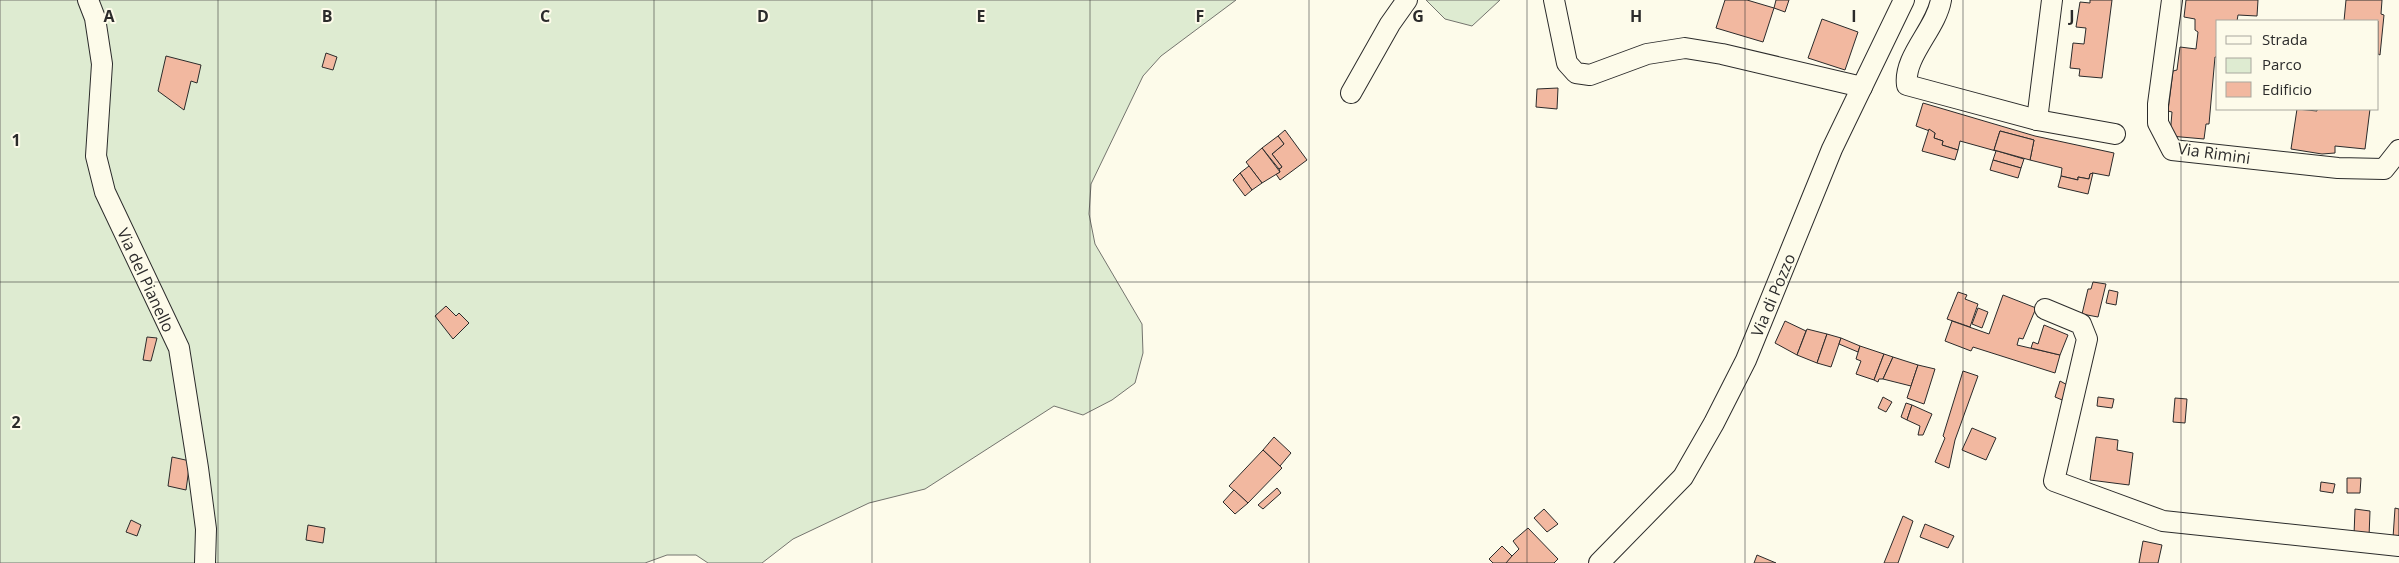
<svg xmlns="http://www.w3.org/2000/svg" width="2399" height="563" viewBox="0 0 2399 563" font-family="'Open Sans',sans-serif">
<rect width="100%" height="100%" fill="#fdfbea"/>
<g fill="#deebd1" stroke="#74746e">
<path d="M 0,0 L 1236,0 L 1161,56 L 1143,76 L 1091,184 L 1089,214 L 1095,244 L 1142,324 L 1143,353 L 1135,383 L 1112,400 L 1083,415 L 1054,406 L 925,489 L 869,503 L 793,539 L 762,563 L 708,563 L 696,555 L 667,555 L 645,563 L 0,563 Z"/>
<path d="M 1426,0 L 1500,0 L 1472,26 L 1445,19 Z"/>
</g>
<g fill="#f2b8a0" stroke="#2b2b2b">
<path d="M 1725,0 L 1747,0 L 1774,8 L 1763,42 L 1716,28 Z"/>
<path d="M 1776,0 L 1789,0 L 1785,12 L 1774,8 Z"/>
<path d="M 2090,0 L 2112,0 L 2102,78 L 2079,76 L 2080,69 L 2070,68 L 2073,43 L 2084,44 L 2086,28 L 2076,27 L 2080,2 L 2090,3 Z"/>
<path d="M 2186,0 L 2258,0 L 2257,16 L 2238,15 L 2237,21 L 2218,21 L 2218,57 L 2215,57 L 2209,124 L 2206,124 L 2204,139 L 2170,136 L 2172,112 L 2168,111 L 2173,71 L 2177,70 L 2180,47 L 2196,49 L 2198,32 L 2195,30 L 2195,19 L 2184,17 Z"/>
<path d="M 2346,0 L 2382,0 L 2381,14 L 2384,15 L 2380,55 L 2378,54 L 2378,21 L 2344,21 Z"/>
<path d="M 1822,19 L 1858,32 L 1845,70 L 1808,58 Z"/>
<path d="M 326,53 L 337,57 L 333,70 L 322,67 Z"/>
<path d="M 166,56 L 201,65 L 197,83 L 191,81 L 184,110 L 158,91 Z"/>
<path d="M 1558,88 L 1557,109 L 1536,107 L 1537,89 Z"/>
<path d="M 1923,103 L 2035,136 L 2114,153 L 2109,176 L 2093,173 L 2090,174 L 2089,179 L 2078,177 L 2078,180 L 2061,176 L 2062,168 L 2030,160 L 2034,140 L 2000,131 L 1994,150 L 2024,159 L 2021,168 L 1993,160 L 1996,151 L 1960,141 L 1958,150 L 1942,145 L 1943,141 L 1934,138 L 1935,133 L 1916,126 Z"/>
<path d="M 2297,109 L 2317,111 L 2317,109 L 2370,109 L 2365,149 L 2335,146 L 2335,153 L 2322,154 L 2291,149 Z"/>
<path d="M 1929,129 L 1935,133 L 1934,138 L 1943,141 L 1942,145 L 1958,150 L 1955,160 L 1922,151 Z"/>
<path d="M 1285,130 L 1307,160 L 1280,180 L 1276,174 L 1280,172 L 1279,169 L 1282,167 L 1272,154 L 1284,144 L 1278,136 Z"/>
<path d="M 2000,131 L 2034,140 L 2030,160 L 1994,150 Z"/>
<path d="M 1278,136 L 1284,144 L 1272,154 L 1282,167 L 1279,169 L 1262,148 Z"/>
<path d="M 1262,148 L 1280,172 L 1262,183 L 1246,162 Z"/>
<path d="M 1993,160 L 2021,168 L 2018,178 L 1990,170 Z"/>
<path d="M 1249,166 L 1262,183 L 1252,190 L 1240,173 Z"/>
<path d="M 1240,173 L 1252,190 L 1245,196 L 1233,180 Z"/>
<path d="M 2093,173 L 2088,194 L 2058,187 L 2061,176 L 2078,180 L 2078,177 L 2089,179 L 2090,174 Z"/>
<path d="M 2093,282 L 2106,284 L 2098,317 L 2082,314 L 2088,289 L 2091,289 Z"/>
<path d="M 2109,290 L 2118,292 L 2116,305 L 2106,303 Z"/>
<path d="M 1958,292 L 1967,295 L 1965,299 L 1978,304 L 1970,327 L 1947,319 Z"/>
<path d="M 2003,295 L 2036,308 L 2023,339 L 2019,338 L 2017,345 L 2060,355 L 2055,373 L 1973,347 L 1971,351 L 1945,341 L 1952,321 L 1989,334 Z"/>
<path d="M 446,306 L 456,316 L 459,313 L 469,323 L 453,339 L 435,316 Z"/>
<path d="M 1978,308 L 1988,312 L 1982,328 L 1972,324 Z"/>
<path d="M 1785,321 L 1806,331 L 1797,355 L 1775,343 Z"/>
<path d="M 2044,325 L 2068,335 L 2060,355 L 2031,348 L 2033,342 L 2038,344 Z"/>
<path d="M 1807,329 L 1827,334 L 1817,363 L 1797,355 Z"/>
<path d="M 1827,334 L 1841,338 L 1831,367 L 1817,363 Z"/>
<path d="M 147,337 L 157,338 L 151,361 L 143,360 Z"/>
<path d="M 1841,338 L 1860,346 L 1858,352 L 1839,344 Z"/>
<path d="M 1860,346 L 1884,354 L 1874,380 L 1856,374 L 1861,361 L 1856,359 Z"/>
<path d="M 1884,354 L 1893,357 L 1883,379 L 1879,379 L 1878,382 L 1874,380 Z"/>
<path d="M 1893,357 L 1918,365 L 1911,386 L 1883,379 Z"/>
<path d="M 1918,365 L 1935,369 L 1924,404 L 1907,398 Z"/>
<path d="M 1963,371 L 1978,376 L 1955,440 L 1949,468 L 1935,462 L 1945,438 L 1943,436 Z"/>
<path d="M 2060,381 L 2073,388 L 2067,402 L 2055,397 Z"/>
<path d="M 1883,397 L 1892,402 L 1886,412 L 1878,408 Z"/>
<path d="M 2098,397 L 2114,399 L 2112,408 L 2097,406 Z"/>
<path d="M 2175,398 L 2187,399 L 2185,423 L 2173,422 Z"/>
<path d="M 1906,403 L 1912,405 L 1907,420 L 1901,417 Z"/>
<path d="M 1912,405 L 1932,414 L 1923,435 L 1918,435 L 1920,426 L 1907,420 Z"/>
<path d="M 1972,428 L 1996,438 L 1986,460 L 1962,450 Z"/>
<path d="M 1274,437 L 1291,453 L 1280,466 L 1263,450 Z"/>
<path d="M 2096,437 L 2118,440 L 2117,450 L 2133,453 L 2129,485 L 2090,480 Z"/>
<path d="M 1263,450 L 1282,468 L 1248,503 L 1229,486 Z"/>
<path d="M 172,457 L 190,461 L 186,490 L 168,486 Z"/>
<path d="M 2347,478 L 2361,478 L 2360,493 L 2347,493 Z"/>
<path d="M 2321,482 L 2335,484 L 2333,493 L 2320,491 Z"/>
<path d="M 1277,488 L 1281,493 L 1263,509 L 1258,505 Z"/>
<path d="M 1234,490 L 1248,503 L 1235,514 L 1223,502 Z"/>
<path d="M 2395,508 L 2399,509 L 2399,539 L 2393,538 Z"/>
<path d="M 1544,509 L 1558,524 L 1547,532 L 1534,518 Z"/>
<path d="M 2355,509 L 2370,511 L 2369,537 L 2354,535 Z"/>
<path d="M 1903,516 L 1913,521 L 1898,563 L 1884,563 Z"/>
<path d="M 131,520 L 141,525 L 137,536 L 126,532 Z"/>
<path d="M 1925,524 L 1954,536 L 1948,548 L 1920,537 Z"/>
<path d="M 308,525 L 325,528 L 323,543 L 306,540 Z"/>
<path d="M 1528,528 L 1558,559 L 1554,563 L 1505,563 L 1519,549 L 1513,541 Z"/>
<path d="M 2143,541 L 2162,545 L 2158,563 L 2139,563 Z"/>
<path d="M 1502,546 L 1512,556 L 1506,563 L 1493,563 L 1489,559 Z"/>
<path d="M 1757,555 L 1776,563 L 1754,563 Z"/>
</g>
<g fill="none" stroke-linecap="round" stroke-linejoin="round">
<g stroke="#2b2b2b" stroke-width="22">
<g id="minor">
<path d="M 88,0 L 95,18 L 102,64 L 96,156 L 105,192 L 179,348 L 198,468 L 206,529 L 205,563"/>
<path d="M 1554,0 L 1567,63 L 1576,73 L 1590,75 L 1647,54 L 1685,48 L 1722,54 L 1862,87"/>
<path d="M 1941,0 C 1936,29 1903,57 1907,85 L 2037,120 L 2115,134"/>
<path d="M 2172,0 L 2158,104 L 2158,123 L 2172,150 L 2338,168 L 2384,169 L 2399,150"/>
<path d="M 1351,93 L 1390,24 L 1407,0"/>
<path d="M 2037,120 L 2052,0"/>
<path d="M 2045,309 L 2081,324 L 2087,339 L 2054,481 L 2163,521 L 2399,546"/>
<path d="M 1599,563 L 1683,477 L 1714,423 L 1746,360 L 1832,149 L 1904,0"/>
</g>
</g>
<use href="#minor" stroke="#fdfbea" stroke-width="20"/>
</g>
<path fill="none" stroke="#2b2b2b" stroke-width="1" stroke-opacity="0.55" d="M 218,0 L 218,563M 436,0 L 436,563M 654,0 L 654,563M 872,0 L 872,563M 1090,0 L 1090,563M 1309,0 L 1309,563M 1527,0 L 1527,563M 1745,0 L 1745,563M 1963,0 L 1963,563M 2181,0 L 2181,563M 0,282 L 2399,282"/>
<g text-anchor="middle" dominant-baseline="central" stroke-width="4" stroke-linejoin="round" paint-order="stroke">
<g font-size="16" fill="#2b2b2b" stroke="#fdfbea">
<text transform="translate(2214 153) rotate(8)">Via Rimini</text>
<text transform="translate(146 280) rotate(65)">Via del Pianello</text>
<text transform="translate(1773 295) rotate(-67)">Via di Pozzo</text>
</g>
</g>
<g font-size="16" text-anchor="middle" font-weight="bold" fill="#2b2b2b" stroke="#fdfbea" stroke-width="4" stroke-linejoin="round" paint-order="stroke">
<text x="109" y="22">A</text>
<text x="327" y="22">B</text>
<text x="545" y="22">C</text>
<text x="763" y="22">D</text>
<text x="981" y="22">E</text>
<text x="1200" y="22">F</text>
<text x="1418" y="22">G</text>
<text x="1636" y="22">H</text>
<text x="1854" y="22">I</text>
<text x="2072" y="22">J</text>
<text x="16" y="146">1</text>
<text x="16" y="428">2</text>
</g>
<rect x="2216" y="20" width="162" height="90" fill="#fdfbea" stroke="#a9a89e"/>
<rect x="2226" y="36" width="25" height="8" fill="#fdfbea" stroke="#a9a89e"/>
<text x="2262" y="45" font-size="15" fill="#2b2b2b">Strada</text>
<rect x="2226" y="58" width="25" height="15" fill="#deebd1" stroke="#a9a89e"/>
<text x="2262" y="70" font-size="15" fill="#2b2b2b">Parco</text>
<rect x="2226" y="82" width="25" height="15" fill="#f2b8a0" stroke="#a9a89e"/>
<text x="2262" y="95" font-size="15" fill="#2b2b2b">Edificio</text>
</svg>
